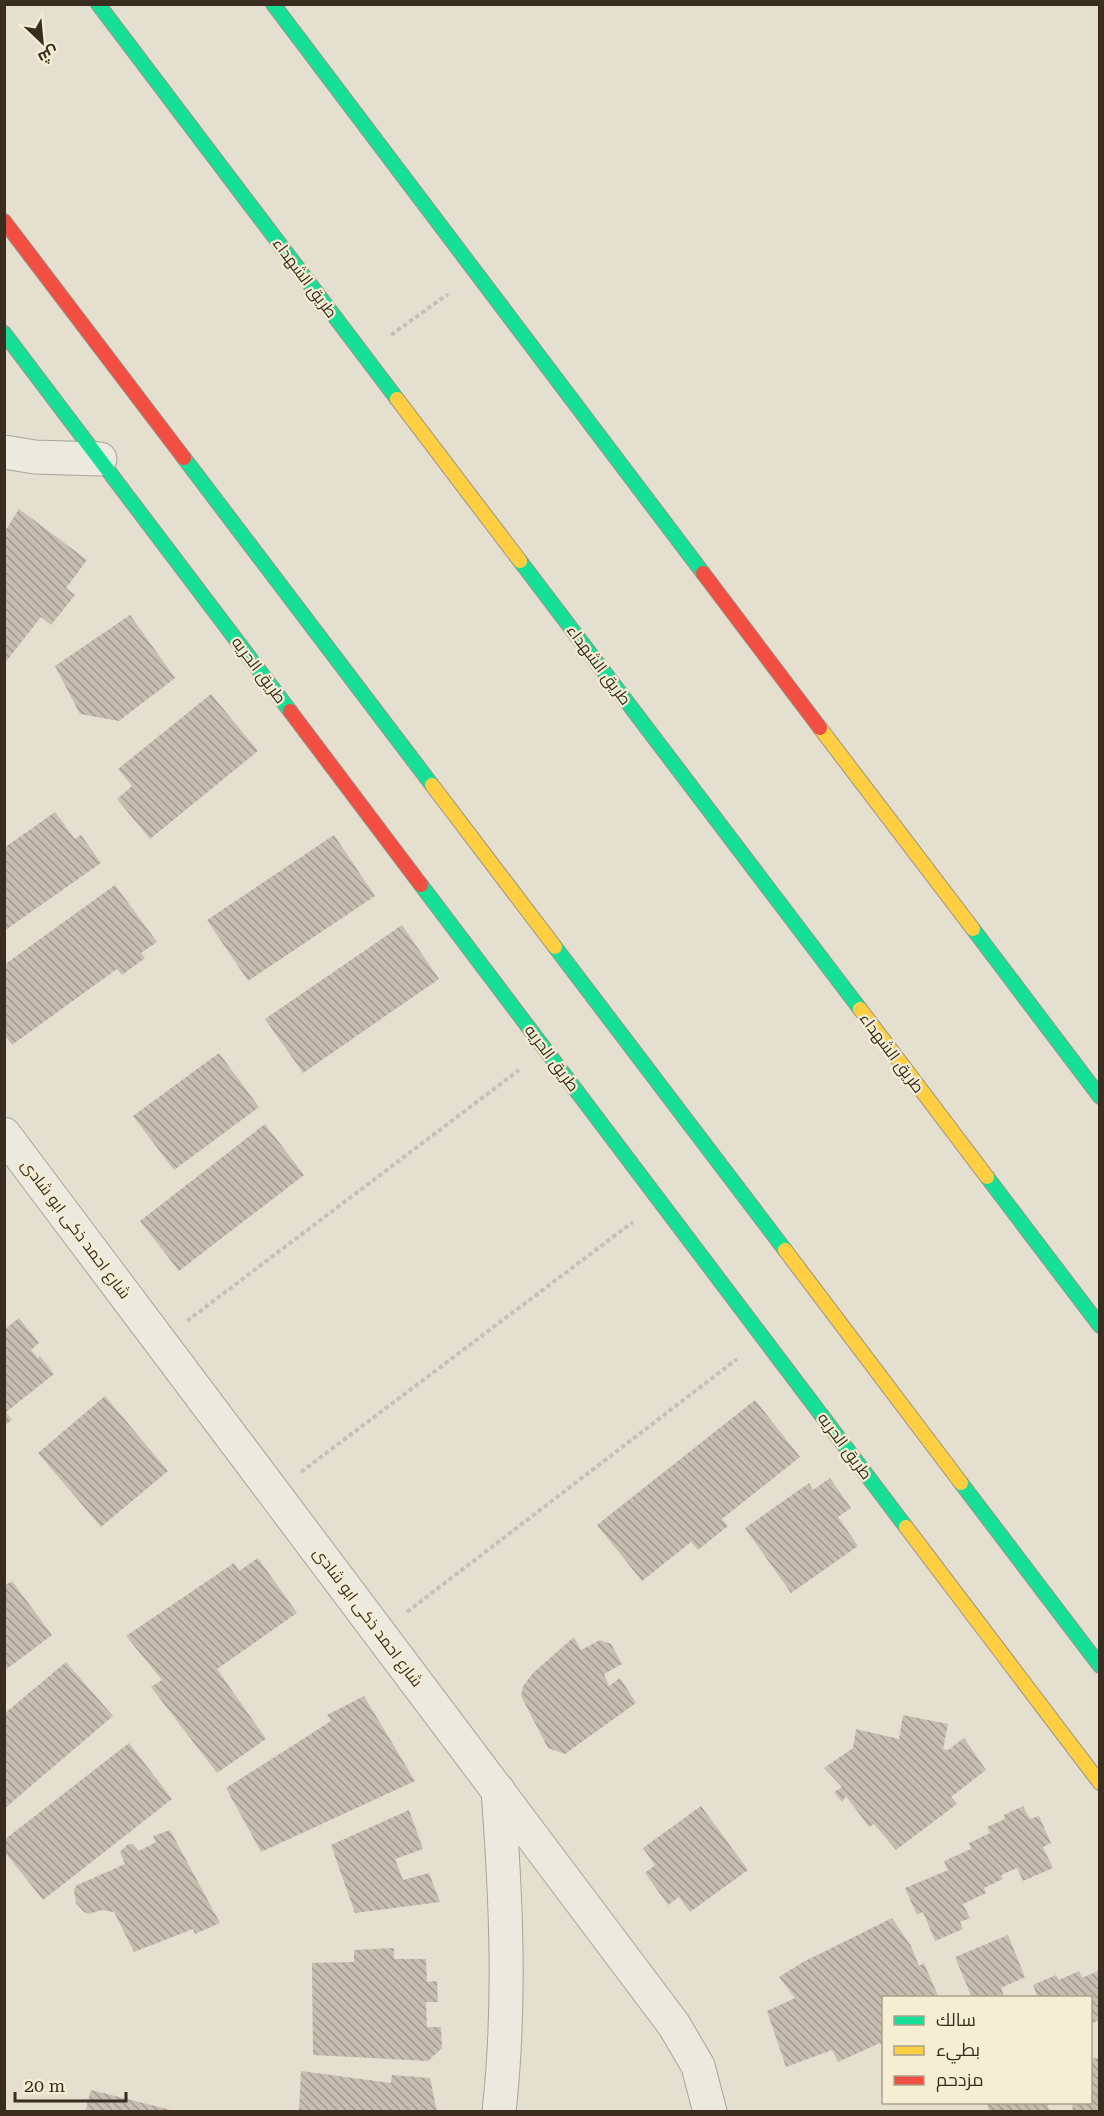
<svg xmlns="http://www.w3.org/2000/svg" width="1104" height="2116" viewBox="0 0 1104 2116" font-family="'Roboto Serif',Cairo,serif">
<defs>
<pattern id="building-back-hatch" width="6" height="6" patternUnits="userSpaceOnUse" patternTransform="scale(1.5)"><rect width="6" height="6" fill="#c8beaf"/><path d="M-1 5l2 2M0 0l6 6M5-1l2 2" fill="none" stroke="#a39b8e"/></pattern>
</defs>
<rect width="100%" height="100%" fill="#e4dfce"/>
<g fill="url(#building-back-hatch)">
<path d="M 19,509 L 87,560 L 66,588 L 75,595 L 51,625 L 41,617 L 4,664 L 4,533 Z"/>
<path d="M 130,615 L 175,678 L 119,721 L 80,714 L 55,666 Z"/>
<path d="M 211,694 L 258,751 L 150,839 L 117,799 L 132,786 L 118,769 Z"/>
<path d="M 55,812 L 75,839 L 81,835 L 101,863 L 4,931 L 4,848 Z"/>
<path d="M 334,835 L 375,896 L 248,981 L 207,920 Z"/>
<path d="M 115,885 L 157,942 L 141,953 L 145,958 L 122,975 L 117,969 L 12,1045 L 4,1034 L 4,965 Z"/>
<path d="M 402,925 L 439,979 L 303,1073 L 265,1019 Z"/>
<path d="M 219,1053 L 259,1107 L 174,1170 L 133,1116 Z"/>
<path d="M 265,1124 L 304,1175 L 179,1271 L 140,1221 Z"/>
<path d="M 19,1318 L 39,1343 L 31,1350 L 38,1358 L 40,1356 L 54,1374 L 6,1412 L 12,1420 L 5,1425 L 5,1329 Z"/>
<path d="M 105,1396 L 168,1471 L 101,1527 L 38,1453 Z"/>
<path d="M 755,1400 L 800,1457 L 722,1519 L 728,1526 L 698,1550 L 691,1542 L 642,1581 L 597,1525 Z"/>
<path d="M 830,1478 L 851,1508 L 838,1517 L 858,1546 L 791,1593 L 745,1528 L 809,1483 L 813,1490 Z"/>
<path d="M 258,1558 L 297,1613 L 217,1669 L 266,1739 L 217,1773 L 151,1687 L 162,1680 L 126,1636 L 234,1563 L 239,1571 Z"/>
<path d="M 12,1581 L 52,1635 L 4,1671 L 4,1586 Z"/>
<path d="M 574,1637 L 581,1650 L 600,1640 L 611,1644 L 622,1664 L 604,1674 L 609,1686 L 620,1678 L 636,1703 L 565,1754 L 548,1748 L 521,1696 L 523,1686 L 534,1672 Z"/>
<path d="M 66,1662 L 113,1716 L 4,1809 L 4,1714 Z"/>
<path d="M 364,1696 L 415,1781 L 261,1852 L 226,1788 L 331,1721 L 327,1715 Z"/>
<path d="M 903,1715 L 948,1724 L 943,1749 L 948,1750 L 964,1738 L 986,1770 L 951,1797 L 957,1804 L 896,1850 L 874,1824 L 869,1827 L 846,1796 L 842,1802 L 834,1792 L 842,1787 L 824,1768 L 853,1748 L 856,1729 L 899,1739 Z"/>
<path d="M 129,1743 L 172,1799 L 43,1900 L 4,1851 L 4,1840 Z"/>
<path d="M 701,1806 L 748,1870 L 690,1912 L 679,1897 L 668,1905 L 645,1873 L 655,1865 L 643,1848 Z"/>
<path d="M 1023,1806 L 1030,1819 L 1039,1816 L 1051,1843 L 1043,1847 L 1053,1868 L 1023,1881 L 1017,1868 L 1001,1875 L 1003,1879 L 984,1888 L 986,1893 L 963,1904 L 970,1918 L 960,1922 L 963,1929 L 935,1941 L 923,1912 L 917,1915 L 905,1888 L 948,1870 L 944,1861 L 971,1849 L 969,1843 L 990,1833 L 987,1827 L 1005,1819 L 1004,1815 Z"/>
<path d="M 409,1810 L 423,1849 L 395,1859 L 403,1880 L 429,1873 L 440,1902 L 355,1913 L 331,1845 Z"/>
<path d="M 170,1830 L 220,1923 L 195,1934 L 193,1929 L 134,1952 L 114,1912 L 102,1910 L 89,1914 L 84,1912 L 76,1903 L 74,1889 L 77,1885 L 125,1864 L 120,1852 L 128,1844 L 133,1844 L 139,1851 L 156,1842 L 153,1836 Z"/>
<path d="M 892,1918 L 911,1946 L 919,1966 L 924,1963 L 939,1998 L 884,1998 L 884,2049 L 880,2043 L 838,2062 L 832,2050 L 786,2067 L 767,2011 L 795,1998 L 779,1977 L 803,1962 Z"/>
<path d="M 1008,1935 L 1025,1977 L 1001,1988 L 1005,1998 L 972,1998 L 955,1957 Z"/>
<path d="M 394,1948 L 394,1959 L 426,1959 L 427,1982 L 437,1981 L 438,2002 L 426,2002 L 427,2027 L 441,2027 L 442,2048 L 428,2061 L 313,2055 L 312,1963 L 354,1962 L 354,1950 Z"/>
<path d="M 1100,1970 L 1100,2020 L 1090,2024 L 1090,1998 L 1038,1998 L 1033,1985 L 1056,1975 L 1059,1980 L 1079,1971 L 1082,1978 Z"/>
<path d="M 1100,2058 L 1100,2112 L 1073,2112 L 1072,2102 L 1090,2102 L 1090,2059 Z"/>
<path d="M 301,2071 L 391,2083 L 392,2075 L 430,2078 L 437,2112 L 299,2112 Z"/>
<path d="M 91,2090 L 175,2111 L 175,2112 L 85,2112 Z"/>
<path d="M 987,2102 L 1047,2102 L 1049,2110 L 989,2112 Z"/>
</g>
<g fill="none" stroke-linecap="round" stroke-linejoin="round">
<g stroke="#a9a497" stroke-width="35">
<g id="street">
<path d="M 4,452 L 35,457 L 100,459"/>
<path d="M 4,1134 L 674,2025 L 698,2066 L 710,2112"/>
<path d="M 498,1790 C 506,1897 511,2004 499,2112"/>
</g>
</g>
<g stroke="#999386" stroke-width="16">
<g id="fast">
<path d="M 98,4 L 397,399"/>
<path d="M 273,4 L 703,573"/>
<path d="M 4,333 L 290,711"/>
<path d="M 184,458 L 432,785"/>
<path d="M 520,561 L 860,1009"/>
<path d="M 421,885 L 906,1527"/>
<path d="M 973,929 L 1100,1097"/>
<path d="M 555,947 L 785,1250"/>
<path d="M 987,1177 L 1100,1326"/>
<path d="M 961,1483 L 1100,1666"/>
</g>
</g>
<g stroke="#999386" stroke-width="16">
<g id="slow">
<path d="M 397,399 L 520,561"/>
<path d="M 820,728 L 973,929"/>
<path d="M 432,785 L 555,947"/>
<path d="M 860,1009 L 987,1177"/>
<path d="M 785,1250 L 961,1483"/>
<path d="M 906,1527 L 1100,1783"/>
</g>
</g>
<g stroke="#999386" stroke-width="16">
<g id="jam">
<path d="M 4,221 L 184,458"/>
<path d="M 703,573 L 820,728"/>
<path d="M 290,711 L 421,885"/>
</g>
</g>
<g stroke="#c5c0b6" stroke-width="4" stroke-dasharray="4.5 3" stroke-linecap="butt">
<path d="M 391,335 L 448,294"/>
<path d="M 187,1321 L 519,1070"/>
<path d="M 301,1472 L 633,1222"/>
<path d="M 407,1612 L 737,1359"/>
</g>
<use href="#street" stroke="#ece9df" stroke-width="33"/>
<use href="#fast" stroke="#16e098" stroke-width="14"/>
<use href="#slow" stroke="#ffcf43" stroke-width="14"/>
<use href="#jam" stroke="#f24e42" stroke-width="14"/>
</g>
<g text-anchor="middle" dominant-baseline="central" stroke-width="4.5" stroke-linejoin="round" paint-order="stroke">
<g font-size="16" fill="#382d1f" stroke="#f5eed4">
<text transform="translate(305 278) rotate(53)">طريق الشهداء</text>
<text transform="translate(599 665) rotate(53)">طريق الشهداء</text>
<text transform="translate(259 670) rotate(53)">طريق الحريه</text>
<text transform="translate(892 1053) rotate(53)">طريق الشهداء</text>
<text transform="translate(552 1058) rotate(53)">طريق الحريه</text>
<text transform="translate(76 1229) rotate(53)">شارع احمد ذكى ابو شادى</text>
<text transform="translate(845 1446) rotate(53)">طريق الحريه</text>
<text transform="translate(368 1617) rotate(53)">شارع احمد ذكى ابو شادى</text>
</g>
</g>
<rect width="1104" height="2116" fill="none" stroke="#382d1f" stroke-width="12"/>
<rect x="882" y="1996" width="210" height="108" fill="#f5eed4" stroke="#a9a18c" stroke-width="1.5"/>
<rect x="894" y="2016" width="30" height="9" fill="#16e098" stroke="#a9a18c" stroke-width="1.5"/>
<text x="936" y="2026" font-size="18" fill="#382d1f">سالك</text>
<rect x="894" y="2046" width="30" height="9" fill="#ffcf43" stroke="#a9a18c" stroke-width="1.5"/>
<text x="936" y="2056" font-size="18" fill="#382d1f">بطيء</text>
<rect x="894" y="2076" width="30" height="9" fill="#f24e42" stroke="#a9a18c" stroke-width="1.5"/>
<text x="936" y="2086" font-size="18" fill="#382d1f">مزدحم</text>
<g transform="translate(42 42) rotate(154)" stroke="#f5eed4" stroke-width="4.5" paint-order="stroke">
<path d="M0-4.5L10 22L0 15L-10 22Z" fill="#382d1f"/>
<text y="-9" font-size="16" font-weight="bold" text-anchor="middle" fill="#382d1f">ش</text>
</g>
<path d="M15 2092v9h111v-9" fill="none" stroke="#382d1f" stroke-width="3"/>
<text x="24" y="2092" font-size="18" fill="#382d1f" stroke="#f5eed4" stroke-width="4.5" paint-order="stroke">20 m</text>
</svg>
